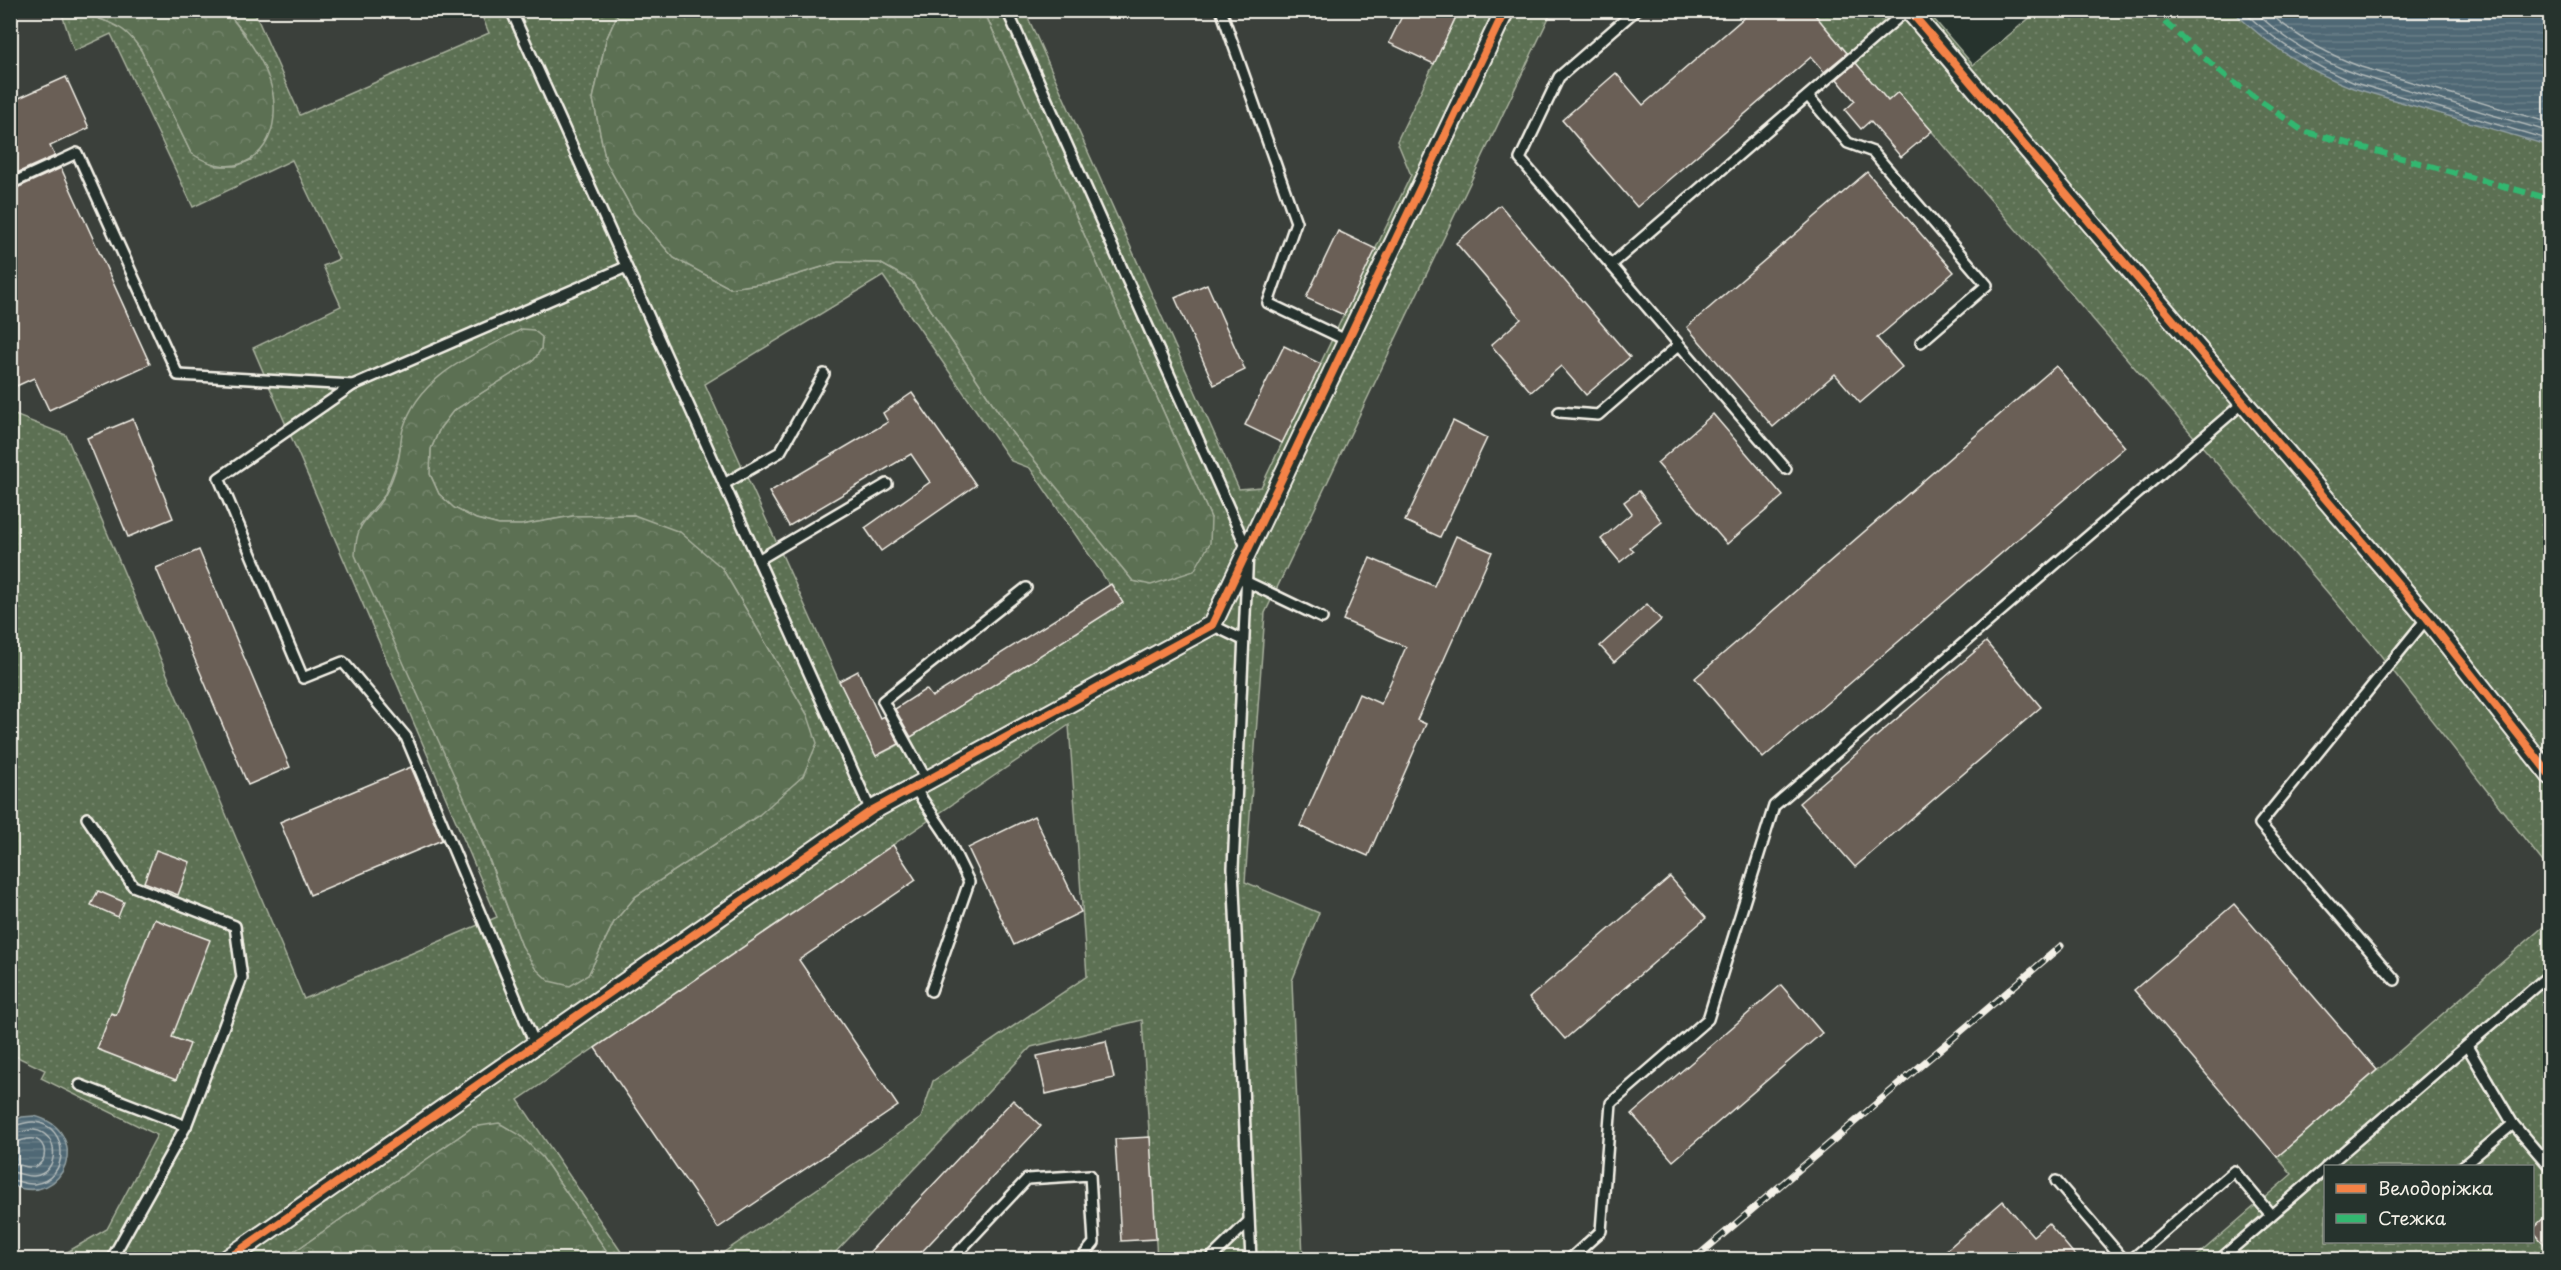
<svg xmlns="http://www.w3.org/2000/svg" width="2561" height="1270" viewBox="0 0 2561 1270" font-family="'Playpen Sans',sans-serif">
<defs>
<pattern id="grass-dots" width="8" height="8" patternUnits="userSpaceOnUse" patternTransform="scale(1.5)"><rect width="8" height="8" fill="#5b6f52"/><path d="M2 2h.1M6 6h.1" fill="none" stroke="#73846b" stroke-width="1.8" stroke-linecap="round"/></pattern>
<pattern id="forest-crowns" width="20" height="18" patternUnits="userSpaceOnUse" patternTransform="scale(1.5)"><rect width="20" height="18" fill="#5b6f52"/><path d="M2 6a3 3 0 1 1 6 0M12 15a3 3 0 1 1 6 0" fill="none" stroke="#73846b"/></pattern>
<pattern id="water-rules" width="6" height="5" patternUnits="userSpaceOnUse" patternTransform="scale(1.5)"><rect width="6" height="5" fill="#4f6874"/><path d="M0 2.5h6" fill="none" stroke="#697e88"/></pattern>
</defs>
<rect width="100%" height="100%" fill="#26332d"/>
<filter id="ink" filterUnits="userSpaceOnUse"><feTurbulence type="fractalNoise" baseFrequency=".0167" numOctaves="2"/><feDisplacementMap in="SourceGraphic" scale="12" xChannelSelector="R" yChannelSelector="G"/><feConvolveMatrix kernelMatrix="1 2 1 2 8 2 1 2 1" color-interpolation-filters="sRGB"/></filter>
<g filter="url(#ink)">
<g fill="#3a403a">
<path d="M 1811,10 L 1887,100 L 1898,92 L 2371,643 L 2550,871 L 2550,921 L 2278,1156 L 2292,1174 L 2192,1259 L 1303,1260 L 1292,981 L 1319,913 L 1245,883 L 1265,613 L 1552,11 Z"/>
<path d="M 10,11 L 61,11 L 74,51 L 111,34 L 193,207 L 293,160 L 339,259 L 323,267 L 341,306 L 253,348 L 498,918 L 305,999 L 66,435 L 11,413 Z"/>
<path d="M 254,11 L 480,11 L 489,32 L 300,116 Z"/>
<path d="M 1025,11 L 1459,11 L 1397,141 L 1411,174 L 1261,487 L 1238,489 Z"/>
<path d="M 883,276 L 1011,461 L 1030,468 L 1123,603 L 895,747 L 876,756 L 839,681 L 705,384 Z"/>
<path d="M 1069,725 L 1087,976 L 933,1081 L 921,1118 L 714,1259 L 626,1259 L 518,1100 Z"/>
<path d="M 1143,1020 L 1157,1259 L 829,1260 L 1031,1047 Z"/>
<path d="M 10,1054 L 45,1070 L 42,1078 L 157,1134 L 107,1229 L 55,1259 L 11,1259 Z"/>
</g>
<g fill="url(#grass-dots)" stroke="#a8b09d" stroke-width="1.5" fill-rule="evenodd">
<path d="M 61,11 L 86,11 L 99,19 L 116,24 L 130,34 L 141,50 L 191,153 L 217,166 L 236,166 L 251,160 L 245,34 L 226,11 L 254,11 L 300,115 L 489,33 L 480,11 L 619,11 L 606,40 L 593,99 L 606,162 L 635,214 L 674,258 L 730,288 L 773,282 L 838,262 L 880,263 L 912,281 L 1013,434 L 1133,581 L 1151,584 L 1211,518 L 984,11 L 1025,11 L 1239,489 L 1261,487 L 1411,175 L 1397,141 L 1459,11 L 1552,11 L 1265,613 L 1245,882 L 1319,913 L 1292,981 L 1303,1259 L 1157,1259 L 1142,1020 L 1031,1047 L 829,1259 L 714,1259 L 921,1118 L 933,1081 L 1087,976 L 1069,725 L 518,1100 L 626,1259 L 612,1259 L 542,1157 L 473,1127 L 288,1256 L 286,1259 L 55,1259 L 107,1229 L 157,1135 L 41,1078 L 45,1070 L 11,1054 L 10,413 L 66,435 L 304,999 L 497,917 L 253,348 L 341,306 L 323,266 L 339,259 L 292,160 L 193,207 L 111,34 L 74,51 ZM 883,276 L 1011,461 L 1030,468 L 1122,603 L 895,747 L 876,756 L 839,681 L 705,384 ZM 533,330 L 542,338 L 541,349 L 533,360 L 453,411 L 440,428 L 431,449 L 430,474 L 439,494 L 454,508 L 476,519 L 499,525 L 521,525 L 573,516 L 634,515 L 722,568 L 808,716 L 759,815 L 636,896 L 614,922 L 588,975 L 522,946 L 360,525 L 384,496 L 398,460 L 403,432 Z"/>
<path d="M 1811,11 L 1927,11 L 1973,65 L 2038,11 L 2550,11 L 2550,871 L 2371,643 L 1898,92 L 1888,101 Z"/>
<path d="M 2550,921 L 2550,1259 L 2192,1260 L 2292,1174 L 2277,1157 ZM 2326,1166 L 2532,1166 L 2532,1242 L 2326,1242 Z"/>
</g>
<g fill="url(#forest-crowns)" stroke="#a8b09d" stroke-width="1.5">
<path d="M 86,11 L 226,11 C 247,37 273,70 274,105 C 277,157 234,183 191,153 L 141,50 C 121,21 112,27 86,11 Z"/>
<path d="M 619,11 L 984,11 L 1211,518 L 1210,543 L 1194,571 L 1151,585 L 1133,581 L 1013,434 L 912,281 L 880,263 L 838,262 L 773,282 L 730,288 L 674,258 L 635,214 L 606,162 L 593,99 L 606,40 Z"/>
<path d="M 522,329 L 533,330 L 542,337 L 541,349 L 534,360 L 453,411 L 440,428 L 431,449 L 430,474 L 439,494 L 454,508 L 476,519 L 499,525 L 521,525 L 573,516 L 634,515 L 680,532 L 722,568 L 808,716 L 817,743 L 803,776 L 759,815 L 636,896 L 614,922 L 588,975 L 570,986 L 549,981 L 535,968 L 522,946 L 475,822 L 355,555 C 357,516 369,523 385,495 C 390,485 395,472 398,461 C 401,451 400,439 403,429 C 421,372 474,356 522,329 Z"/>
<path d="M 499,1123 L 520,1135 L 542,1157 L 612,1259 L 286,1259 L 288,1256 L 473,1127 Z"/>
</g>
<g fill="url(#water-rules)" stroke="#919fa2" stroke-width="1.5">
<path d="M 2233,11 L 2550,11 L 2550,146 L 2353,88 C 2306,70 2269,46 2233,11 Z"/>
<path d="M 34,1116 C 93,1130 66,1209 11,1185 L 11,1122 L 22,1117 Z"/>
</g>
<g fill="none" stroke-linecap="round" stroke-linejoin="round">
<g stroke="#b2baba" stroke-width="1.5">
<path d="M 2242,10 C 2277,43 2311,65 2355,83 L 2550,140"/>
<path d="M 2253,10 C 2285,40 2317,60 2358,75 L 2550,132"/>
<path d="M 2266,10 C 2294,36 2325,53 2361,67 L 2550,123"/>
<path d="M 10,1127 C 18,1126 25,1121 34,1122 C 70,1125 70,1180 34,1184 C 25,1185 18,1180 10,1180"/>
<path d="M 10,1134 C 19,1134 25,1129 34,1130 C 60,1133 60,1173 34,1176 C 25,1177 19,1172 10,1172"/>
<path d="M 10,1143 C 18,1143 26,1137 34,1139 C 48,1142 48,1163 34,1167 C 26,1169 18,1163 10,1163"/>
</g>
</g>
<g fill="#6a5e57" stroke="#f4f1e8" stroke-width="1.5">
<path d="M 1405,10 L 1459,10 L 1434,64 L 1389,43 Z"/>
<path d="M 1753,10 L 1811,10 L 1847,53 L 1824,72 L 1811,57 L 1637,207 L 1562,120 L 1616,73 L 1643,105 Z"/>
<path d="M 1856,63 L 1888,101 L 1898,92 L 1932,131 L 1901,157 L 1870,121 L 1861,129 L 1845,110 L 1855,101 L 1837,79 Z"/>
<path d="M 66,77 L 89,128 L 50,146 L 55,156 L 10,176 L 10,102 Z"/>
<path d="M 61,168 L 150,364 L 49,410 L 34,378 L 10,389 L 10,191 Z"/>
<path d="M 1867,172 L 1954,272 L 1877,338 L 1902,367 L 1860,403 L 1835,374 L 1773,427 L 1687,327 Z"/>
<path d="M 1500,205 L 1630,357 L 1586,395 L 1561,366 L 1531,392 L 1491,345 L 1521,319 L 1456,243 Z"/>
<path d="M 1338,231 L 1376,249 L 1344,315 L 1306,298 Z"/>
<path d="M 1207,284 L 1245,370 L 1214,385 L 1175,298 Z"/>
<path d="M 1284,346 L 1321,364 L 1282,443 L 1245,425 Z"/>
<path d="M 2056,366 L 2125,447 L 1763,758 L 1695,678 Z"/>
<path d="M 912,393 L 976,485 L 881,551 L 865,528 L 930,482 L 911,454 L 789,526 L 769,492 L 888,422 L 883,413 Z"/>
<path d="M 1713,414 L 1783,496 L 1727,544 L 1657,463 Z"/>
<path d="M 133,419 L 173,518 L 128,537 L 87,438 Z"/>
<path d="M 1453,421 L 1487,438 L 1440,537 L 1405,521 Z"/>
<path d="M 1639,491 L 1662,522 L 1630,547 L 1634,551 L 1620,562 L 1601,539 L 1632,513 L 1624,502 Z"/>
<path d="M 1456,536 L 1492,552 L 1417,720 L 1426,724 L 1368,856 L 1300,826 L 1359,694 L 1381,704 L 1406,647 L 1343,620 L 1370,558 L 1434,586 Z"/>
<path d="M 199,550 L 290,767 L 248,785 L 156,568 Z"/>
<path d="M 1111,584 L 1123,603 L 911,737 L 895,709 L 926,689 L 932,697 Z"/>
<path d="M 1647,604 L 1661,620 L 1614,662 L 1600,646 Z"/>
<path d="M 1986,642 L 2041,707 L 1855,867 L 1799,803 Z"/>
<path d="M 858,671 L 880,718 L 884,716 L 899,744 L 876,756 L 839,681 Z"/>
<path d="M 411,767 L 442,840 L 310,895 L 280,822 Z"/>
<path d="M 1034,816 L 1081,912 L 1014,945 L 968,848 Z"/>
<path d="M 893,845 L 916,880 L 799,960 L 898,1106 L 718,1228 L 595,1048 Z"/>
<path d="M 156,850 L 190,862 L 178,895 L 144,882 Z"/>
<path d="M 1670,877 L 1706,918 L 1565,1039 L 1529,998 Z"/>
<path d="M 98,891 L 124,902 L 118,917 L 91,905 Z"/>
<path d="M 2234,904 L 2377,1070 L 2277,1157 L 2134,990 Z"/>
<path d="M 154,919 L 210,940 L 172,1037 L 190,1044 L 176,1080 L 97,1049 L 111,1013 L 116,1015 Z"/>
<path d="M 1781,985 L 1822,1033 L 1673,1161 L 1632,1114 Z"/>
<path d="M 1106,1041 L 1114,1078 L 1046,1094 L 1037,1056 Z"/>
<path d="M 1013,1100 L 1041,1126 L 914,1260 L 862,1260 Z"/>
<path d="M 1150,1137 L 1156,1239 L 1121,1241 L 1115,1139 Z"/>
<path d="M 2003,1201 L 2033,1236 L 2048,1223 L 2079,1260 L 1935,1260 Z"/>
<path d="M 2550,1213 L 2550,1251 L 2532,1230 Z"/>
</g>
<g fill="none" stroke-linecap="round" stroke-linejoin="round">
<g stroke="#f4f1e8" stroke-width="14">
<g id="lane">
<path d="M 511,10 L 871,811"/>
<path d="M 1007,10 L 1248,551 L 1233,868 L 1251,1260"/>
<path d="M 1221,10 L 1296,222 L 1268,303 L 1348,341"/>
<path d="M 1636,10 L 1559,77 L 1520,159 L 1786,469"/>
<path d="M 1808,96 L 1848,143 L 1873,152 L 1987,285 L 1921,342"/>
<path d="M 10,184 L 77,153 L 178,375 L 353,385"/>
<path d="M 1611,265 L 1907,10"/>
<path d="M 1559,412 L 1598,415 L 1679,345"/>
<path d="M 724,484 L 780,452 L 824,374"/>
<path d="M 758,560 L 887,484"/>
<path d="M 1243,580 L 1322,618"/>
<path d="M 1212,625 L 1243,640"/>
<path d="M 927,781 L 883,701 L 1026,588"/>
<path d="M 914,787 L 945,833 L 969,882 L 931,991"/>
<path d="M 87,818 L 133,886 L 235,926 L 242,978 L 186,1126 L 111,1260"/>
<path d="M 2395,980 L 2260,824 L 2427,618"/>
<path d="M 535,1044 L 406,737 L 343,662 L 303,678 L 219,478 L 353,385 L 626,267"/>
<path d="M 2467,1046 L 2513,1124 L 2550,1167"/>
<path d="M 80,1085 L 186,1126"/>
<path d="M 2327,1166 L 2550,974"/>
<path d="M 2463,1166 L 2513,1124"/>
<path d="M 2056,1181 L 2124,1260"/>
<path d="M 951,1260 L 1027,1179 L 1090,1175 L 1094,1243 L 1080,1260"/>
<path d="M 1209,1260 L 1248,1222"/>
<path d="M 1569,1260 L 1601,1231 L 1611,1103 L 1708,1019 L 1774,806 L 2243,403"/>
<path d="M 2131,1260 L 2234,1171 L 2271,1215"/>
<path d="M 2219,1260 L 2326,1168"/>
</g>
</g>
<g stroke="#f4f1e8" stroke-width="22">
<g id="street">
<path d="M 1909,10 L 2427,618 L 2550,775"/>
<path d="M 226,1260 L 871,811 L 1212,625 L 1505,10"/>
</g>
</g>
<use href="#lane" stroke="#26332d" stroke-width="9"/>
<use href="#street" stroke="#26332d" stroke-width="18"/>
<g stroke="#f4f1e8" stroke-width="7">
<path id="rail" d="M 1693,1260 L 2061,946"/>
</g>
<use href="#rail" stroke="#26332d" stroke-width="4.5" stroke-dasharray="14" stroke-linecap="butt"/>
<path stroke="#33b770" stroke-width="6" stroke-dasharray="12 6" stroke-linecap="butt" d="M 2151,10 L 2225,76 L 2303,131 L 2550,199"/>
<g stroke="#26332d" stroke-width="11">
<g id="cycleway">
<path d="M 1909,10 L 2427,618 L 2550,775"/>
<path d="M 226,1260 L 871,811 L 1212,625 L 1505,10"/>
</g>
</g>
<use href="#cycleway" stroke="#f48246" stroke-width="8"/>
</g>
</g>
<rect width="2561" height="1270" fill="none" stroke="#26332d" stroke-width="36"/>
<rect x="18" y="18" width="2525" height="1234" fill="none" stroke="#f4f1e8" stroke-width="2" filter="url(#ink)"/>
<rect x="2324" y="1165" width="210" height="78" fill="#26332d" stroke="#787f78" stroke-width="1.5"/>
<rect x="2336" y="1184" width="30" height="9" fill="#f48246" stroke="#787f78" stroke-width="1.5"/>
<text x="2378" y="1195" font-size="18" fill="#f4f1e8">Велодоріжка</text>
<rect x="2336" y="1214" width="30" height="9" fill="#33b770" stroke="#787f78" stroke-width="1.5"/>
<text x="2378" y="1225" font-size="18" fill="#f4f1e8">Стежка</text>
</svg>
